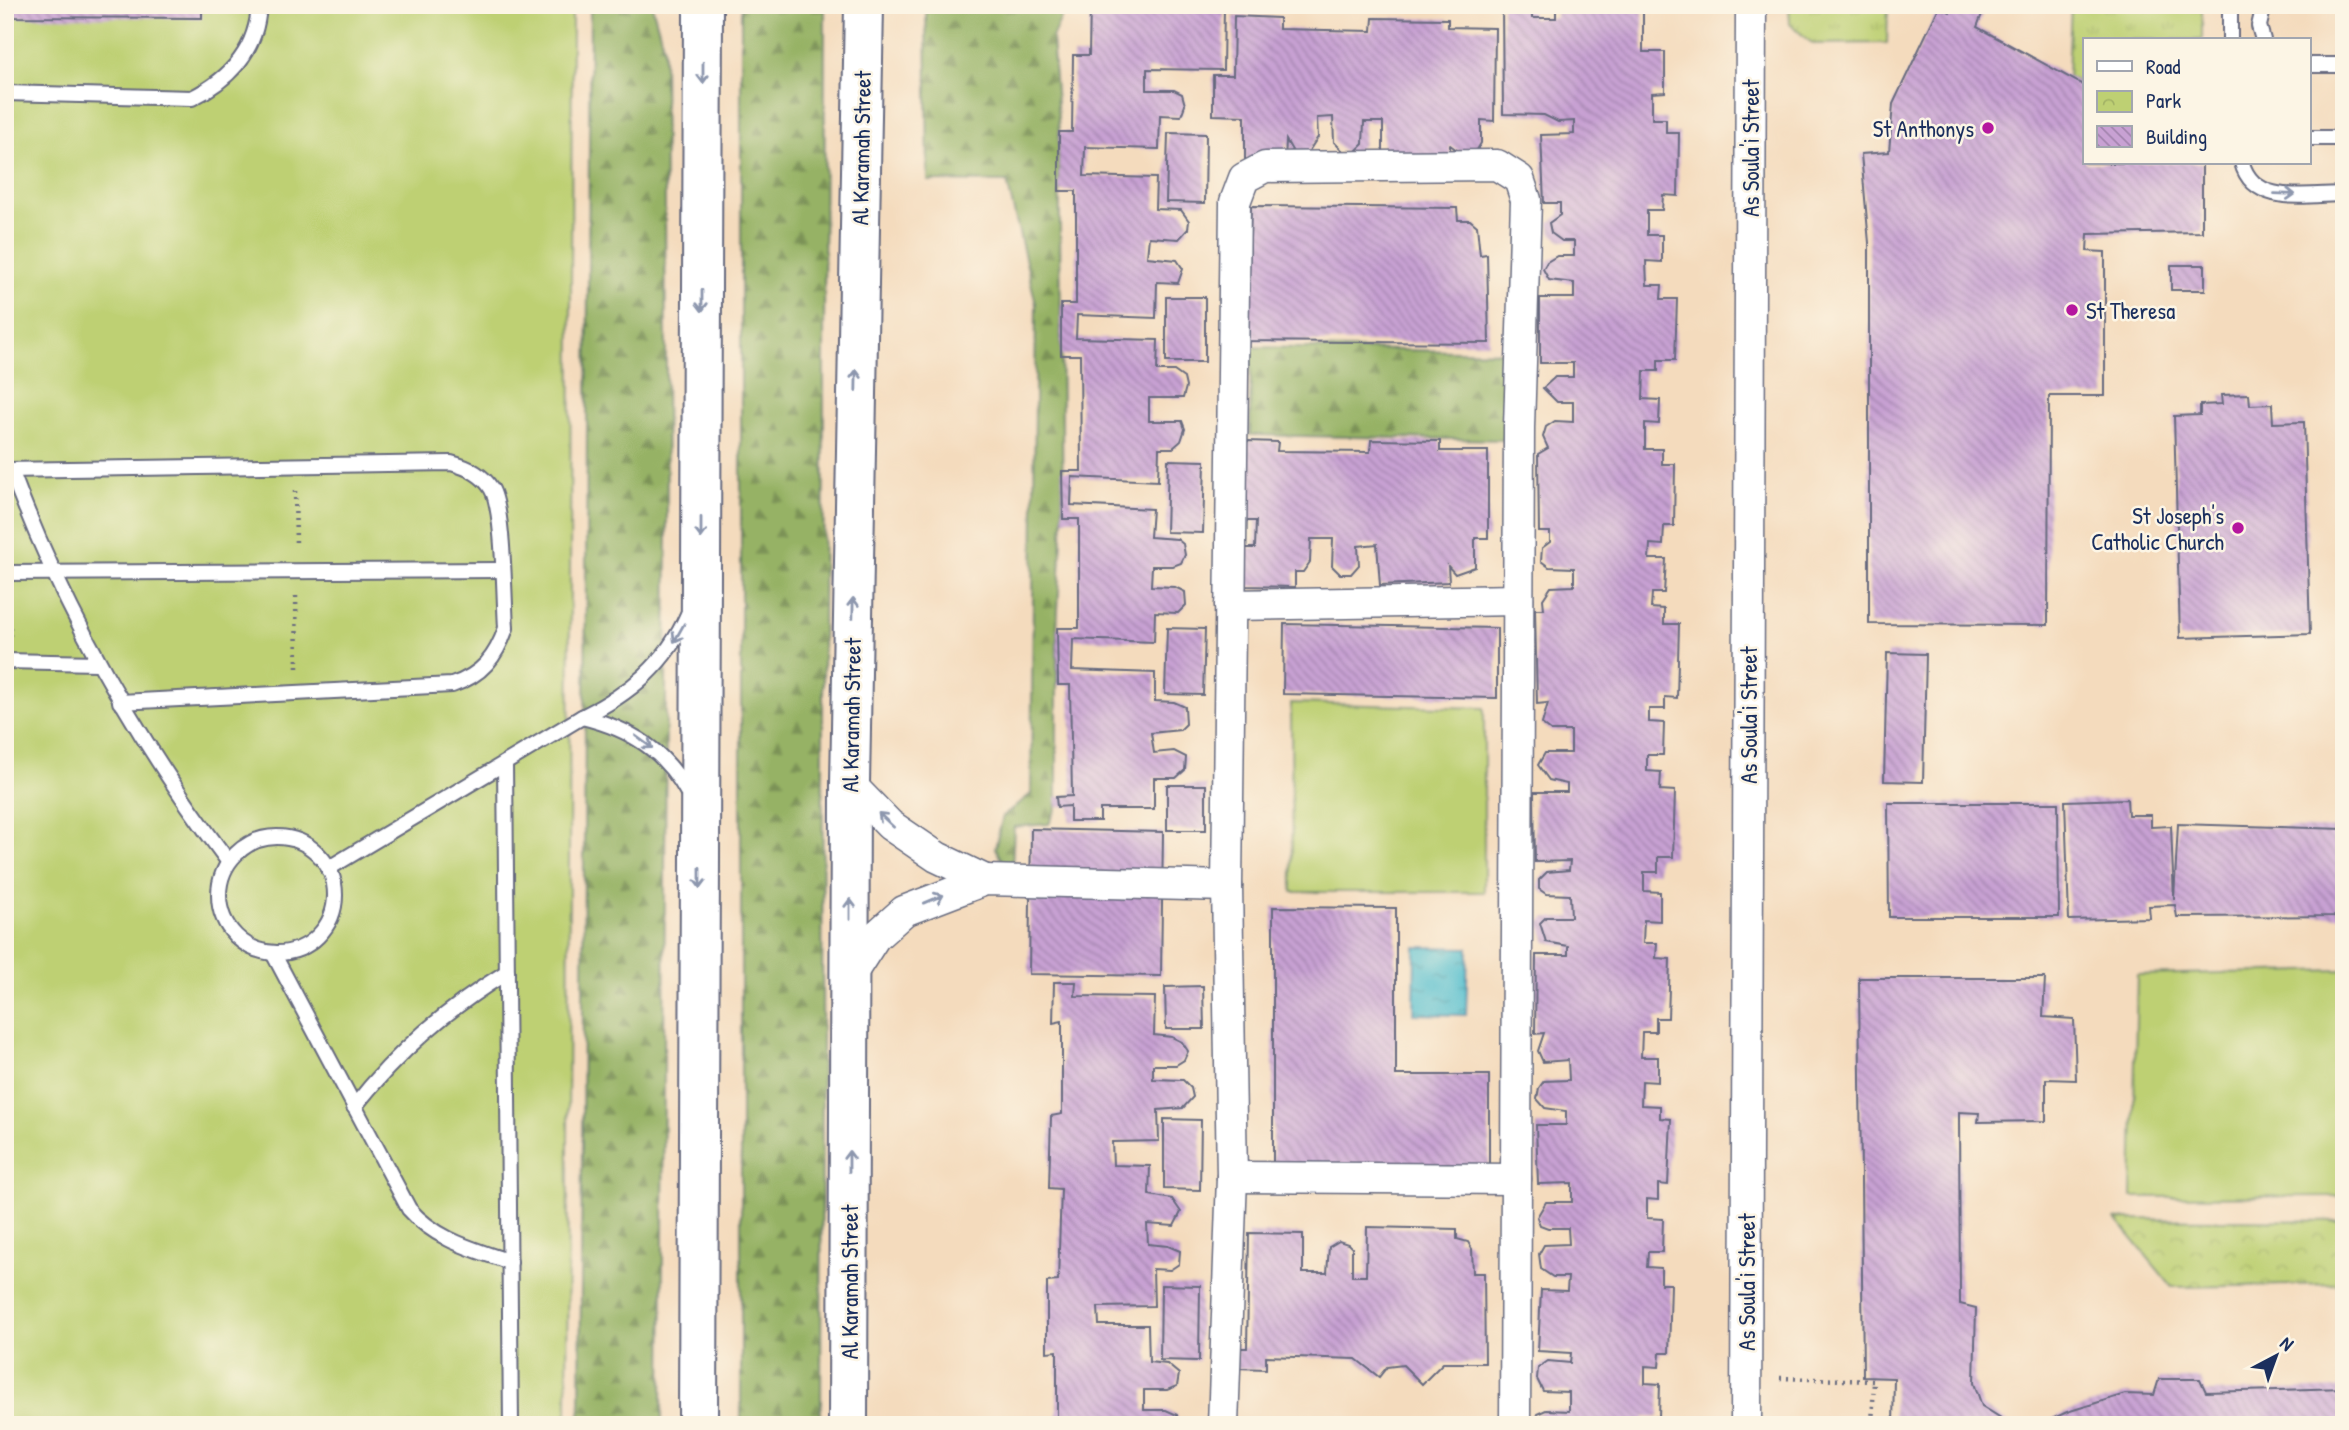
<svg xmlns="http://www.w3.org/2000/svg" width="2349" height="1430" viewBox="0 0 2349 1430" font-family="'Patrick Hand',sans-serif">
<defs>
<pattern id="grass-tufts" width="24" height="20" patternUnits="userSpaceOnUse" patternTransform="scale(1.75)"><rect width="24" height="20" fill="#bed073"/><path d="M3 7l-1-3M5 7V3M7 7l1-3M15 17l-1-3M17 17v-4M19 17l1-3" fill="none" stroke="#a3b366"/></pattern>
<pattern id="forest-firs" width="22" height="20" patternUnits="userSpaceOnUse" patternTransform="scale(1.75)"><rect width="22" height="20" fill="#96b265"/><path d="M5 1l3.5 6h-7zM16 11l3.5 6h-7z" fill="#7a9156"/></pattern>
<pattern id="park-crowns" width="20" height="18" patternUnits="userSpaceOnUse" patternTransform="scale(1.75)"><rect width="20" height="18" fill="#bed073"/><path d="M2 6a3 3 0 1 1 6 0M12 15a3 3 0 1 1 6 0" fill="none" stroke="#a3b366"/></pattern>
<pattern id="water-ripples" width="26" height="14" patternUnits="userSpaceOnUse" patternTransform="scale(1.75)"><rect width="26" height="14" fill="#53bece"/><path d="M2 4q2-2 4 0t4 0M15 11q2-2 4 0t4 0" fill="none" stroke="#449baa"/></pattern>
<pattern id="building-back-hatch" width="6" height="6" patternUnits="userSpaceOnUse" patternTransform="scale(1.75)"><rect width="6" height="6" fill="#c8a1d3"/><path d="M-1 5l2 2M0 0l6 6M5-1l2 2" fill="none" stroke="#a284ae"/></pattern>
</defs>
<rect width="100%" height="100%" fill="#fcf5e5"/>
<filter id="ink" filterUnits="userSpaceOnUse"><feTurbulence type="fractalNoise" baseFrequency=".0143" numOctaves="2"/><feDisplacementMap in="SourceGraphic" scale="14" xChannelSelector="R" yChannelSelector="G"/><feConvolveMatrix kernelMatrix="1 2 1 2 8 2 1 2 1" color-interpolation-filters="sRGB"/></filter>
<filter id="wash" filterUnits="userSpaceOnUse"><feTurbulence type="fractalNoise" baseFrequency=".00686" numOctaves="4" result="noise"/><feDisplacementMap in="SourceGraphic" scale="28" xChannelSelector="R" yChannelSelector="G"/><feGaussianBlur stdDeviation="1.57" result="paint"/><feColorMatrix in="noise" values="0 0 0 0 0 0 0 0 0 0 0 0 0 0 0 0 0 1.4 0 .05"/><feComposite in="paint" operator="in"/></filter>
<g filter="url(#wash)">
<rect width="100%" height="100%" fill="#f4dbbd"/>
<g fill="url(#grass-tufts)" stroke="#6c8068" stroke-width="2">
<path d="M 1789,5 L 1888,5 L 1887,43 L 1813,44 L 1790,24 Z"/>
<path d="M 2071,5 L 2202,5 L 2202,40 L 2085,40 L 2085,86 L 2068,77 Z"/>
</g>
<g fill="url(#forest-firs)" stroke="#587062" stroke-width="2">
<path d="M 590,5 L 652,5 L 664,49 L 667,517 L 662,1425 L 580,1425 Z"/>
<path d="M 741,5 L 825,5 L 821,1425 L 741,1425 Z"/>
<path d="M 926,5 L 1067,5 L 1052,38 L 1059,132 L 1063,519 L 1057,628 L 1057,807 L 1049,824 L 1014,827 L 1012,869 L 1002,861 L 995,848 L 1003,816 L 1031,794 L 1036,304 L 1007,182 L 928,181 Z"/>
<path d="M 1251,347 L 1506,352 L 1504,440 L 1250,435 Z"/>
</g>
<path fill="url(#park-crowns)" stroke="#6c8068" stroke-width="2" d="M 2116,1219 L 2344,1221 L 2344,1284 L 2172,1287 Z"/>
<g fill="#bed073" stroke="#6c8068" stroke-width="2">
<path d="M 5,5 L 572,5 L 567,1425 L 5,1425 Z"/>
<path d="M 1291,703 L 1484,708 L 1484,892 L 1292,892 Z"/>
<path d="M 2344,970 L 2344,1196 L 2132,1197 L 2137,975 Z"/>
</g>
<path fill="url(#water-ripples)" stroke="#377696" stroke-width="2" d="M 1415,947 L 1468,948 L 1466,1015 L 1414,1014 Z"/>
<g id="blocks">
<g fill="url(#building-back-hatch)">
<path d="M 5,5 L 202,5 L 202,18 L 5,17 Z"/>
<path d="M 1090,5 L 1224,6 L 1223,70 L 1147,69 L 1147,90 L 1174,90 L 1182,94 L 1185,105 L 1181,116 L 1160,115 L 1159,149 L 1085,147 L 1084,176 L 1156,178 L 1155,209 L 1181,210 L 1189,221 L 1188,229 L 1179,239 L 1149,237 L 1147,257 L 1177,260 L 1183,269 L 1178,283 L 1157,282 L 1156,318 L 1077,315 L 1076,338 L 1158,340 L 1157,371 L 1174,371 L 1184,378 L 1186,387 L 1183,398 L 1149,398 L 1149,421 L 1182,421 L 1185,429 L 1181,441 L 1173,448 L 1159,448 L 1158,481 L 1072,477 L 1071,505 L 1152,509 L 1150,537 L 1177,539 L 1183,544 L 1185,555 L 1181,563 L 1173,566 L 1152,566 L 1151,586 L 1175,587 L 1185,592 L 1186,605 L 1178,613 L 1155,612 L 1154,642 L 1073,639 L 1072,670 L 1155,673 L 1155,701 L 1174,702 L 1185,707 L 1186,724 L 1180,730 L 1151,733 L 1154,753 L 1174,751 L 1186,757 L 1185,770 L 1176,778 L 1154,778 L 1154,809 L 1100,809 L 1100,821 L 1070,821 L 1070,806 L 1057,807 L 1056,797 L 1072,796 L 1070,685 L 1058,685 L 1057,628 L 1079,628 L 1079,519 L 1063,519 L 1062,471 L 1081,471 L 1080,355 L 1061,355 L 1061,304 L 1076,304 L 1076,191 L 1059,191 L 1059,132 L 1072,132 L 1073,55 L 1089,55 Z"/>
<path d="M 1502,5 L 1532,5 L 1532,18 L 1556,18 L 1556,6 L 1643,6 L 1643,52 L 1665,52 L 1665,92 L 1652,93 L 1652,119 L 1666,119 L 1666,133 L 1679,133 L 1678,196 L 1663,195 L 1662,210 L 1647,210 L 1647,235 L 1662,235 L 1662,262 L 1646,261 L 1647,285 L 1662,285 L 1661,299 L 1677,299 L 1675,360 L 1658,360 L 1658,371 L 1644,371 L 1643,399 L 1660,400 L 1659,424 L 1645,423 L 1645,449 L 1662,449 L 1662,464 L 1675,464 L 1674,526 L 1664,526 L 1663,545 L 1650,544 L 1649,559 L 1666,559 L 1664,593 L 1652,593 L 1651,608 L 1664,609 L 1664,624 L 1679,624 L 1677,698 L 1665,697 L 1665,709 L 1649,709 L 1649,722 L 1664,723 L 1663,755 L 1647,755 L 1647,771 L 1661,772 L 1660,790 L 1675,791 L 1673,857 L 1658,857 L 1658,872 L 1644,872 L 1644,891 L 1660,892 L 1660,921 L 1644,920 L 1643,943 L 1657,943 L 1656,958 L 1670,959 L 1668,1018 L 1656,1018 L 1656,1032 L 1642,1032 L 1641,1057 L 1658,1057 L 1658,1082 L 1642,1081 L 1641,1105 L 1660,1106 L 1660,1118 L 1671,1119 L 1668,1185 L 1658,1184 L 1658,1200 L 1647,1199 L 1647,1218 L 1663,1219 L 1662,1252 L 1648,1252 L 1647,1267 L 1661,1268 L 1661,1284 L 1671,1284 L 1669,1353 L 1660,1353 L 1659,1367 L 1645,1366 L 1645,1383 L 1660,1384 L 1659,1417 L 1644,1416 L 1644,1425 L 1534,1424 L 1537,1414 L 1546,1410 L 1569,1411 L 1569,1392 L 1543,1391 L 1537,1379 L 1538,1368 L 1548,1361 L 1570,1363 L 1571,1353 L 1538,1351 L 1541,1290 L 1567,1291 L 1568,1277 L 1553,1277 L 1541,1269 L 1539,1254 L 1544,1245 L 1569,1244 L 1568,1228 L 1548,1228 L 1540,1225 L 1537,1217 L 1546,1202 L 1572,1202 L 1572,1183 L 1538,1184 L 1536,1125 L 1566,1125 L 1566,1111 L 1545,1108 L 1537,1099 L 1539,1088 L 1544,1081 L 1569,1080 L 1568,1060 L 1543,1062 L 1538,1051 L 1544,1033 L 1535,1034 L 1536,955 L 1568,955 L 1568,946 L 1546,942 L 1540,923 L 1546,917 L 1571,917 L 1570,895 L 1546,894 L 1539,889 L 1539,880 L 1547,872 L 1569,870 L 1570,861 L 1535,862 L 1534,792 L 1567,792 L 1567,784 L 1549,780 L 1538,765 L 1545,753 L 1571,753 L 1571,731 L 1551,731 L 1542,724 L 1548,703 L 1537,704 L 1535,609 L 1544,609 L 1543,599 L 1551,587 L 1574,586 L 1574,568 L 1549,567 L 1541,561 L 1542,548 L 1550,542 L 1550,532 L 1539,532 L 1538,454 L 1548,448 L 1543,437 L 1546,427 L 1555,421 L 1573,422 L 1573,402 L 1557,402 L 1543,388 L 1555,377 L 1573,377 L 1573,363 L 1540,363 L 1540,298 L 1574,298 L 1574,283 L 1549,280 L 1543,269 L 1547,262 L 1557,256 L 1574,256 L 1574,241 L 1562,241 L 1551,233 L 1549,223 L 1560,215 L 1560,203 L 1544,203 L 1541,135 L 1574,134 L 1574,121 L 1558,122 L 1544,115 L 1503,114 Z"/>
<path d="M 1954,5 L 1976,5 L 1974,9 L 1982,14 L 1977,27 L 2085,86 L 2085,163 L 2202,163 L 2202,232 L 2088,234 L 2087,251 L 2105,252 L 2105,396 L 2049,396 L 2048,625 L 1869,624 L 1869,243 L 1861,154 L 1889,152 L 1893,104 L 1939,7 L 1950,12 Z"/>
<path d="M 1234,16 L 1279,18 L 1279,29 L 1372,31 L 1373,18 L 1448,19 L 1448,27 L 1495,28 L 1494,121 L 1481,120 L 1481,143 L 1474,155 L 1461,153 L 1450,145 L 1450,158 L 1383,157 L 1383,122 L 1364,122 L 1363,144 L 1355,152 L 1345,153 L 1334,142 L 1333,117 L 1317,118 L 1318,137 L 1305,157 L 1293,152 L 1286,140 L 1285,161 L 1245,160 L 1245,116 L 1213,115 L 1213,75 L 1233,75 Z"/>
<path d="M 1168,133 L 1206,134 L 1205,203 L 1166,202 Z"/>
<path d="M 1251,206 L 1457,208 L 1458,220 L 1470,220 L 1477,226 L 1480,255 L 1487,254 L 1489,343 L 1242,341 L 1248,305 Z"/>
<rect x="2171" y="265" width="34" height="25"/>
<rect x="1166" y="297" width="39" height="65"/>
<path d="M 2249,394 L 2250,405 L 2272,404 L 2273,423 L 2304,422 L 2310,634 L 2180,638 L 2174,416 L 2200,415 L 2200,405 L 2222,404 L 2221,395 Z"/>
<path d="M 1371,440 L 1440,441 L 1440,451 L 1488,451 L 1488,538 L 1475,538 L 1475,567 L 1455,574 L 1448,566 L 1449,582 L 1380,585 L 1377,544 L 1358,546 L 1359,565 L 1351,574 L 1340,574 L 1332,566 L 1333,539 L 1311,539 L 1310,562 L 1303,572 L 1295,572 L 1295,587 L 1246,586 L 1246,548 L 1255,548 L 1256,521 L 1245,521 L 1247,441 L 1278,442 L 1277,451 L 1370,452 Z"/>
<path d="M 1168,460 L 1205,461 L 1203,533 L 1166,532 Z"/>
<path d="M 1284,624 L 1497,628 L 1497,698 L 1283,694 Z"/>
<path d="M 1167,628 L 1205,629 L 1203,695 L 1165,694 Z"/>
<path d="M 1887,653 L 1926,654 L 1923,782 L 1884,781 Z"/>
<rect x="1167" y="785" width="39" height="45"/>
<path d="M 2127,799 L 2128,815 L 2151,815 L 2151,827 L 2171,826 L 2174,900 L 2178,824 L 2344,829 L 2344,916 L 2177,917 L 2175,905 L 2149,906 L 2150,918 L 2069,920 L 2065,801 Z"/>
<path d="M 1888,803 L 2058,803 L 2059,917 L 1889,917 Z"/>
<path d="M 1031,829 L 1163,832 L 1161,976 L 1029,974 Z"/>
<path d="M 1273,907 L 1396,908 L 1396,1075 L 1489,1075 L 1489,1177 L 1273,1176 Z"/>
<path d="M 1859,978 L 2045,978 L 2043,1017 L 2074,1019 L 2076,1080 L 2046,1079 L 2046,1121 L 1978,1122 L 1979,1113 L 1959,1112 L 1960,1304 L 1976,1308 L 1974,1383 L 1982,1406 L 2012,1425 L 1893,1425 L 1894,1378 L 1863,1377 Z"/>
<path d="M 1054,982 L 1076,982 L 1075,996 L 1155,997 L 1154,1035 L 1172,1037 L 1182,1042 L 1188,1051 L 1184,1060 L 1176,1065 L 1153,1065 L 1153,1079 L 1183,1080 L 1191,1088 L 1193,1097 L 1183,1108 L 1158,1110 L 1159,1141 L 1112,1142 L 1113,1165 L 1150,1166 L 1149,1195 L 1172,1199 L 1181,1212 L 1174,1226 L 1147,1224 L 1148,1244 L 1168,1246 L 1180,1251 L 1179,1264 L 1170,1270 L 1153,1269 L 1154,1306 L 1098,1307 L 1099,1325 L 1148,1325 L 1149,1362 L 1167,1364 L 1179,1374 L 1177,1386 L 1167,1390 L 1144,1390 L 1144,1410 L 1166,1410 L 1177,1415 L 1178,1425 L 1057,1425 L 1057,1351 L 1047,1352 L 1047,1282 L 1058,1281 L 1061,1189 L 1049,1188 L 1051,1116 L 1062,1114 L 1062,1021 L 1053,1023 Z"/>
<path d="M 1203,986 L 1204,1029 L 1166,1029 L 1165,987 Z"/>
<path d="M 1164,1119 L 1201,1120 L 1200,1190 L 1164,1189 Z"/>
<path d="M 1367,1227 L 1457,1229 L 1457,1239 L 1468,1242 L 1472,1249 L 1473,1273 L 1484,1273 L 1485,1363 L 1443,1363 L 1422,1384 L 1403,1365 L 1387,1367 L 1379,1377 L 1356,1359 L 1266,1356 L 1266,1369 L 1236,1368 L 1236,1348 L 1247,1348 L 1249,1233 L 1303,1234 L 1303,1273 L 1327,1273 L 1329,1247 L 1339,1241 L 1348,1244 L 1352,1248 L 1352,1276 L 1366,1276 Z"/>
<path d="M 1161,1285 L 1200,1286 L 1199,1361 L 1160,1360 Z"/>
<path d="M 2159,1379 L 2200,1379 L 2206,1392 L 2344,1388 L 2344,1425 L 2039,1425 L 2067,1412 L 2125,1394 L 2154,1395 Z"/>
</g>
</g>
</g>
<g filter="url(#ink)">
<use href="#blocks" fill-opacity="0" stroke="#676b7f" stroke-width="2"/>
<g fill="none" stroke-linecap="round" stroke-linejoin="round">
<g stroke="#676b7f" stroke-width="18">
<g id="service">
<path d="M 2230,40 L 2230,5"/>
<path d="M 2263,40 L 2259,26 L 2264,5"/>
<path d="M 2309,65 L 2344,65"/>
<path d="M 5,93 L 192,98 C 230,79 257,50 259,5"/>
<path d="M 2309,138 L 2344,138"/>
<path d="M 2242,163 C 2254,207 2309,194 2344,194"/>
<path d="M 5,470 L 451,463 C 467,467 482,474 491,488 C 504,508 504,599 506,628 C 496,657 482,675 452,685 L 120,702"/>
<path d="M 11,470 C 64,612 137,740 228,861"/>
<path d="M 5,573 L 502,570"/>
<path d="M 5,661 L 97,663"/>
<path d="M 582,717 C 631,729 665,750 689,795"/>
<path d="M 505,763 L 511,1425"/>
<circle cx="277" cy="895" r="58"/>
<path d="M 329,868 L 582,717 C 630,694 666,664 688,614"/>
<path d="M 273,953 L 409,1209 C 436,1240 473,1249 510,1262"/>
<path d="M 354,1107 C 398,1051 447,1009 507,972"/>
</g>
</g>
<g stroke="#676b7f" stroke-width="33">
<g id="minor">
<path d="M 1230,605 L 1518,600"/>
<path d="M 850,784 L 890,825 L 937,857 L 985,880"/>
<path d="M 850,976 L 875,937 L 904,911 L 985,880 L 1227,886"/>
<path d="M 1232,1177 L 1516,1179"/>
<path d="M 1223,1425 L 1232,1177 L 1227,886 L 1235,202 L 1244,178 L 1265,167 L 1497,165 L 1519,179 L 1526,200 L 1519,427 L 1515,1425"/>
<path d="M 1746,1425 L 1751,5"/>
</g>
</g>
<g stroke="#676b7f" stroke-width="42">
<g id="secondary">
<path d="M 698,1425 L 703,5"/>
<path d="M 848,1425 L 850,784 L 864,5"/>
</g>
</g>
<g stroke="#676b7f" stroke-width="4.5" stroke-dasharray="2 5" stroke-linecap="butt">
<path d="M 295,491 L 296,545"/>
<path d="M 296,596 L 297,668"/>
<path d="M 5,625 L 10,625 L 10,637"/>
<path d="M 1780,1378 L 1874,1381 L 1872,1425"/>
</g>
<use href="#service" stroke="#fff" stroke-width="14"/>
<use href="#minor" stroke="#fff" stroke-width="30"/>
<use href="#secondary" stroke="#fff" stroke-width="38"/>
</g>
<defs><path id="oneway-shaft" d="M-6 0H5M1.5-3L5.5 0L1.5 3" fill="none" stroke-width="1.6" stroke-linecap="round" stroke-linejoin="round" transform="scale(1.75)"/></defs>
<g stroke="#8d97ae">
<use href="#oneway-shaft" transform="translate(703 73) rotate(90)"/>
<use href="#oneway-shaft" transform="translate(2285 194) rotate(2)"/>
<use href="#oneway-shaft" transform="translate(702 301) rotate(90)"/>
<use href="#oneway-shaft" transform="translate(856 380) rotate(-89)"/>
<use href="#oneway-shaft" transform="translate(701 528) rotate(90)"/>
<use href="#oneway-shaft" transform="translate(853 608) rotate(-89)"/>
<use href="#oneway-shaft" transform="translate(679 633) rotate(119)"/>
<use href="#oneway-shaft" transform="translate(644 742) rotate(36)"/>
<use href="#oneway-shaft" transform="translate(886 820) rotate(-137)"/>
<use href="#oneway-shaft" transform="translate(700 878) rotate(90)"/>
<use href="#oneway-shaft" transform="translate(934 899) rotate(-23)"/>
<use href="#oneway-shaft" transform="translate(850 909) rotate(-90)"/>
<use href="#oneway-shaft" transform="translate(849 1161) rotate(-90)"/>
</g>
</g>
<g fill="#b5179e" stroke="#fcf5e5" stroke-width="2.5">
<circle cx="1988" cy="128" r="7"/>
<circle cx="2072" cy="310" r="7"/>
<circle cx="2238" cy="528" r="7"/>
</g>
<g text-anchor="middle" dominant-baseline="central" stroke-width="5" stroke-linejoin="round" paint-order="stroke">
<g font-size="23" fill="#1b2f5e" stroke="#fcf5e5" text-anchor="end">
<text x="1974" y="128">St Anthonys</text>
<text x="2086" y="310" text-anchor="start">St Theresa</text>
<text x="2224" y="515">St Joseph's<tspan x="2224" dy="26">Catholic Church</tspan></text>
</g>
<g font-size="23" fill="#1b2f5e" stroke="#fcf5e5">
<text transform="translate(861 148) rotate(-89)">Al Karamah Street</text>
<text transform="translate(1750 148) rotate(-90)">As Soula'i Street</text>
<text transform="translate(851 715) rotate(-89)">Al Karamah Street</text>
<text transform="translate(1748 715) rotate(-90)">As Soula'i Street</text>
<text transform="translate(849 1282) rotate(-90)">Al Karamah Street</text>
<text transform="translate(1746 1282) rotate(-90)">As Soula'i Street</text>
</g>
</g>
<rect width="2349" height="1430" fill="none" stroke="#fcf5e5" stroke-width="28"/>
<rect x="2083" y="38" width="228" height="126" fill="#fcf5e5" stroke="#a2a6af" stroke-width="2"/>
<rect x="2097" y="61" width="35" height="10" fill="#ffffff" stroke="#a2a6af" stroke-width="2"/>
<text x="2146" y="74" font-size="21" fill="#1b2f5e">Road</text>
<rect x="2097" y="91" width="35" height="21" fill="url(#park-crowns)" stroke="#a2a6af" stroke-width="2"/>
<text x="2146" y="108" font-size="21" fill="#1b2f5e">Park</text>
<rect x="2097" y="126" width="35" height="21" fill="url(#building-back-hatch)" stroke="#a2a6af" stroke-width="2"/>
<text x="2146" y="144" font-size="21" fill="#1b2f5e">Building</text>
<g transform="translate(2276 1356) rotate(41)" stroke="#fcf5e5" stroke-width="5" paint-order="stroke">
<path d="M0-5L12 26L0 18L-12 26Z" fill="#1b2f5e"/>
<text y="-10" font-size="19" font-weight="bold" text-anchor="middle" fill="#1b2f5e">N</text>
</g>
</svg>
